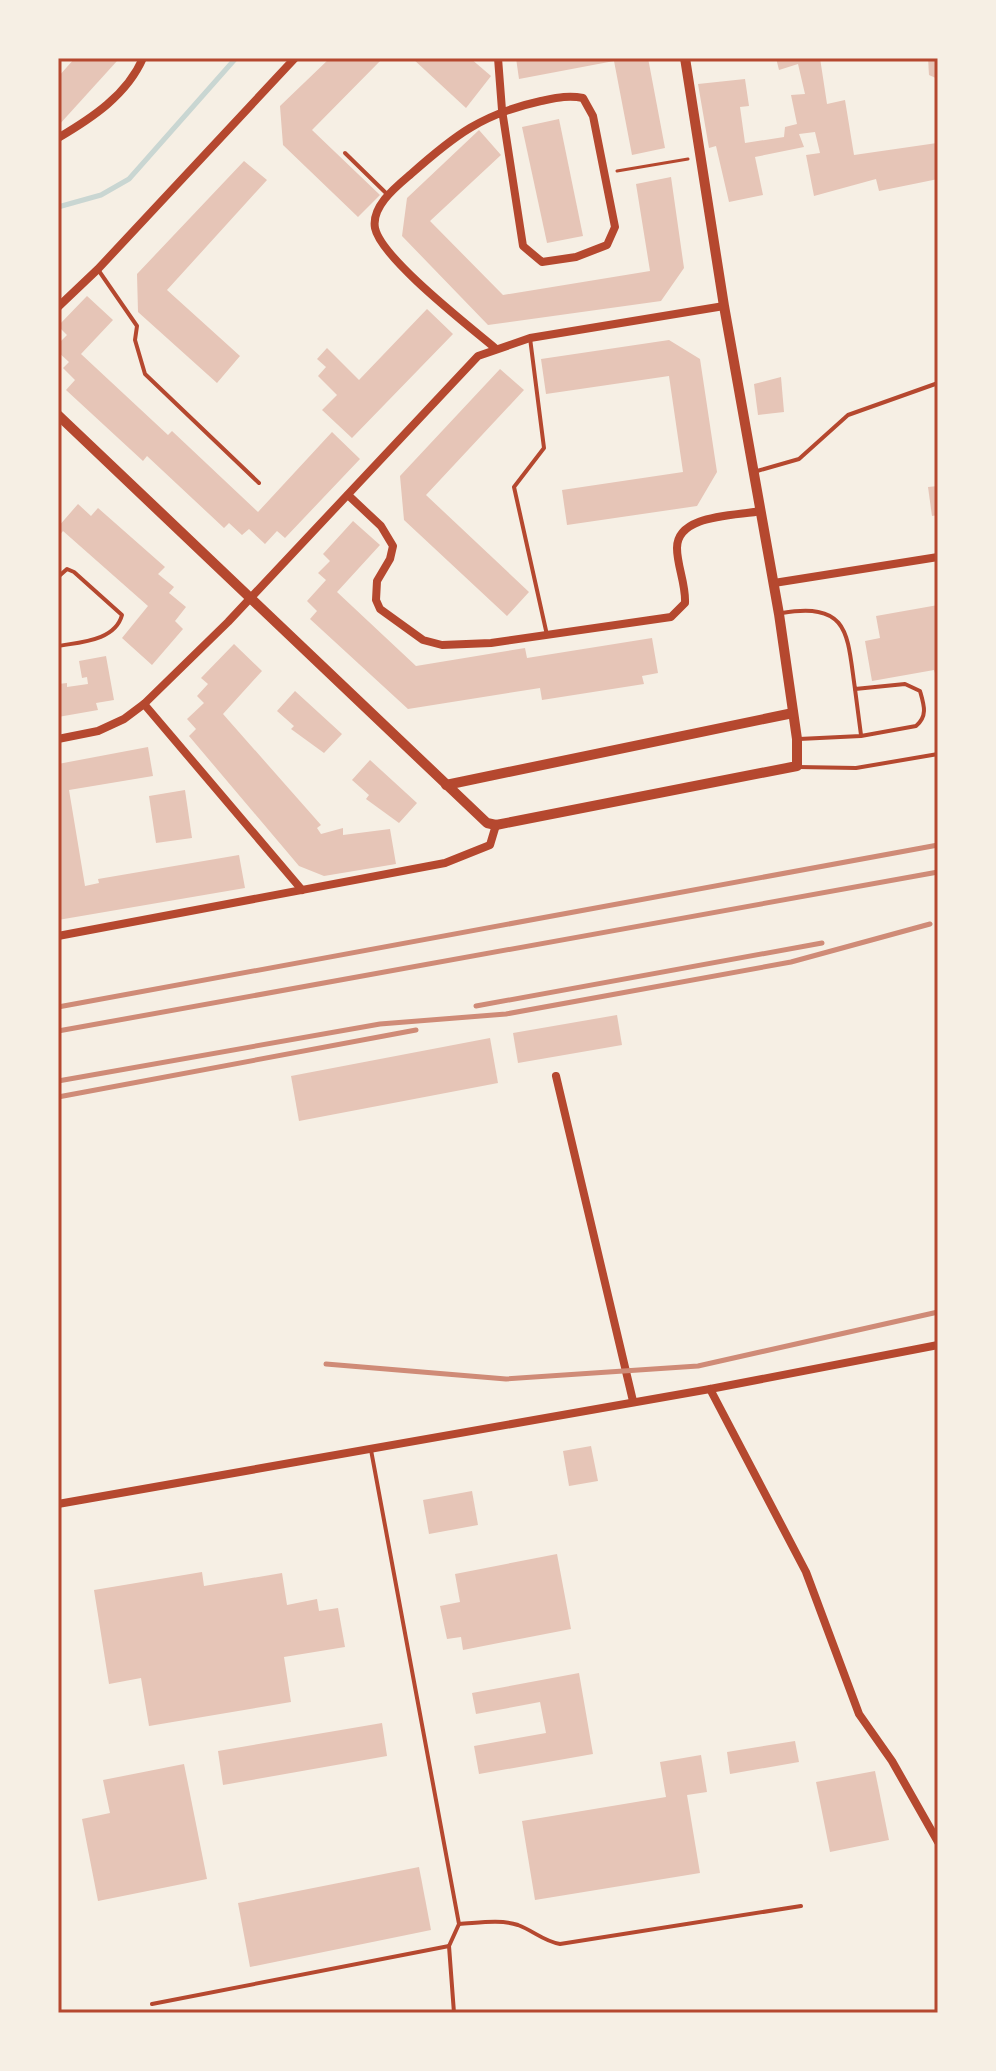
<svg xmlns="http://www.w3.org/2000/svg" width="996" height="2071" viewBox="0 0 996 2071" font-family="Spectral,serif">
<rect width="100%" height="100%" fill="#f6efe4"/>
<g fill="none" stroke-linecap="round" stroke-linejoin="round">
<path stroke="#c9d6d2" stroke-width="5" d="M 58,207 L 101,195 L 129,179 L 236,58"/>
</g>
<g fill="#e6c5b7">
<path d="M 75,58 L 116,58 L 117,61 L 58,126 L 58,77 Z"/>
<path d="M 330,58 L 383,58 L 312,130 L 380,195 L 358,217 L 283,145 L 280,106 Z"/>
<path d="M 412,58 L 470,58 L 491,76 L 466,108 Z"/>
<path d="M 516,58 L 648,58 L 665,148 L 632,155 L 614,61 L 519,79 Z"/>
<path d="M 776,58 L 820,58 L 827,104 L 845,100 L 854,155 L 937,143 L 938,179 L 879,191 L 876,179 L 814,196 L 806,155 L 820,153 L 815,132 L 799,134 L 804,147 L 755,157 L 763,195 L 729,202 L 716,146 L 709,148 L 698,84 L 745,79 L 749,106 L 740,107 L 745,143 L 784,137 L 785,127 L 797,124 L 791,95 L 805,94 L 798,64 L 779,70 Z"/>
<path d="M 928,58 L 938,58 L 938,79 L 929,75 Z"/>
<path d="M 559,119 L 583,236 L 547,243 L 522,127 Z"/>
<path d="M 479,130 L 501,155 L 430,221 L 503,295 L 650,271 L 636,184 L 671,177 L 684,268 L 661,301 L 488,325 L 402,236 L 407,198 Z"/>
<path d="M 244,161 L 267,180 L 167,290 L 240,356 L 217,383 L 138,312 L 137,274 Z"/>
<path d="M 87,296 L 113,320 L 81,354 L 168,435 L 172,431 L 258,512 L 332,432 L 360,459 L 285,538 L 277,531 L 265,544 L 249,529 L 242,535 L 229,523 L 224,528 L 147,456 L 143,461 L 66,390 L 75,380 L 63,368 L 69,362 L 58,352 L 58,344 L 67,335 L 58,326 Z"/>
<path d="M 427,309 L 453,334 L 352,438 L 322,410 L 337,395 L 318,376 L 326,367 L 317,359 L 327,348 L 359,380 Z"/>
<path d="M 669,340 L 700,359 L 717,472 L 697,506 L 567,525 L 562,490 L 683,472 L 669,376 L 546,394 L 541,359 Z"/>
<path d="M 500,369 L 524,390 L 426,495 L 529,592 L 507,616 L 404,520 L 400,476 Z"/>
<path d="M 781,377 L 784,412 L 758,415 L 754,384 Z"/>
<path d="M 938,486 L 938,515 L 932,516 L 928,487 Z"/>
<path d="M 78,504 L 91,516 L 98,508 L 165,567 L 158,574 L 174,587 L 169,593 L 186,607 L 175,621 L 183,629 L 152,665 L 122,638 L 148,606 L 63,531 L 58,537 L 58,527 Z"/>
<path d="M 353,521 L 380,545 L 337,592 L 416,666 L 525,648 L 527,658 L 652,638 L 658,673 L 642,676 L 644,684 L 542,700 L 540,688 L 408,709 L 310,619 L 317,611 L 307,601 L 326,580 L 318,573 L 330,561 L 323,554 Z"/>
<path d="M 938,605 L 938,682 L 934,670 L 872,681 L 865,641 L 880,638 L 876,616 Z"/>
<path d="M 234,644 L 262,671 L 223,714 L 321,825 L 317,828 L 321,834 L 343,828 L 343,835 L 390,829 L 396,864 L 324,876 L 299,866 L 189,736 L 196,729 L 187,719 L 204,703 L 197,696 L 208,684 L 201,678 Z"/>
<path d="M 106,656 L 114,700 L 96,703 L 98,710 L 58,717 L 58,684 L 67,683 L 67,687 L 88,684 L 87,677 L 82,678 L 79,661 Z"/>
<path d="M 295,691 L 342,734 L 324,753 L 291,729 L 294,726 L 277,711 Z"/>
<path d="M 148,747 L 153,776 L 69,790 L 85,886 L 99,883 L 98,879 L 239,855 L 245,888 L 58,920 L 58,764 Z"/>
<path d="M 370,760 L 417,803 L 399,823 L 366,799 L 369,795 L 352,780 Z"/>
<path d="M 185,790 L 192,838 L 156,843 L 149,796 Z"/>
<path d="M 617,1015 L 622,1045 L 518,1063 L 513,1033 Z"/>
<path d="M 490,1038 L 498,1083 L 299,1121 L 291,1076 Z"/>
<path d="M 591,1446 L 598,1481 L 569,1486 L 563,1451 Z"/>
<path d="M 472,1491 L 478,1525 L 429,1534 L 423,1500 Z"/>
<path d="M 557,1554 L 571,1629 L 463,1650 L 461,1637 L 447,1639 L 440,1606 L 460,1602 L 455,1574 Z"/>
<path d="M 202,1572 L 204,1586 L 282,1573 L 287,1605 L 317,1599 L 319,1611 L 338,1608 L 345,1647 L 284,1657 L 291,1702 L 149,1726 L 141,1678 L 109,1684 L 94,1590 Z"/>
<path d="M 579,1673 L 593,1754 L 479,1774 L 474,1746 L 546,1733 L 540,1702 L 476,1714 L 472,1693 Z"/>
<path d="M 382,1723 L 387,1756 L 223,1785 L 218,1751 Z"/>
<path d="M 795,1741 L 799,1762 L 730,1774 L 727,1752 Z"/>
<path d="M 701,1755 L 707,1792 L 687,1795 L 700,1873 L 535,1900 L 522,1821 L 666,1797 L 660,1762 Z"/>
<path d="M 184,1764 L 207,1879 L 98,1901 L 82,1819 L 110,1813 L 103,1780 Z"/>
<path d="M 875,1771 L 889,1840 L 830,1852 L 816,1782 Z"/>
<path d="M 419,1867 L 431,1930 L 250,1967 L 238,1903 Z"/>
</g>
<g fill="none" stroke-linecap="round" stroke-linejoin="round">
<path stroke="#b5482f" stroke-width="3" d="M 617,171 L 688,159"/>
<g stroke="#b5482f" stroke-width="4">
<path d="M 345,153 L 388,195"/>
<path d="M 99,271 L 137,326 L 135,340 L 145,374 L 259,483"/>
<path d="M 530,338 L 544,448 L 514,487 L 547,635"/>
<path d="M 757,471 L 799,459 L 848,415 L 938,383"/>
<path d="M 58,577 L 67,569 L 74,572 L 122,615 C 115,641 80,642 58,646"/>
<path d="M 782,613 C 850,602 847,634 855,689 L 905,684 L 920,691 C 924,705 928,716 916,726 L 861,736 L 799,739"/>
<path d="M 855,689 L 861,735"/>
<path d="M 798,767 L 856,768 L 938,754"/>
<path d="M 371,1450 L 459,1924 L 449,1946 L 454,2013"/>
<path d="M 459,1924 C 478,1923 500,1919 518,1925 C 534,1931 543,1941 560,1944 L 801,1906"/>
<path d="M 152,2004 L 449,1946"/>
</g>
<g stroke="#b5482f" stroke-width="8">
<path d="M 58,138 C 92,118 127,95 143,58"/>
<path d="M 58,307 L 98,269 L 295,58"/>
<path d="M 495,348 C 469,326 381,258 375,228 C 371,206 397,186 411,174 C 455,135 482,114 541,101 C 556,98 568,95 583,98 L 593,116 L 615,227 L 607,245 L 576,257 L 542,262 L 523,246 L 502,110 L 498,58"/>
<path d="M 348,495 L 381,526 L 393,546 L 390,559 L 377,581 L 376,600 L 380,609 L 423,640 L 442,645 L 491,643 L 671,617 L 685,603 C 686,584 677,566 677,548 C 677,514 736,516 761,511"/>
<path d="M 774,583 L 938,557"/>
<path d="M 144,704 L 302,890"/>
<path d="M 58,739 L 98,731 L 124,719 L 144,704 L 228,622 L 478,356 L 530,338 L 724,306"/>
<path d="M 58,936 L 445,863 L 490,845 L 496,825"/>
<path d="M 556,1076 L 633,1401"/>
<path d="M 710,1389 L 806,1572 L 859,1714 L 892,1761 L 938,1842"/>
<path d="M 58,1504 L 710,1389 L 938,1345"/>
</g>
<g stroke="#b5482f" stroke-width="10">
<path d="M 58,415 L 487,823 L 496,825 L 797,766 L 797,739 L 779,614 L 724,306 L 685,58"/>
<path d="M 446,785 L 793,713"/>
</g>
<g stroke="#cf8b77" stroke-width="5">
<path d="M 476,1006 L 822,943"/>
<path d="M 58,1007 L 938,845"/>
<path d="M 58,1031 L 938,872"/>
<path d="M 58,1081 L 380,1024 L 506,1014 L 791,962 L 930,924"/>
<path d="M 58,1097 L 416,1030"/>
<path d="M 326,1364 L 506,1379 L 698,1366 L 938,1312"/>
</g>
</g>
<rect width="996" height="2071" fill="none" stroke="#f6efe4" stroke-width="120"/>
<rect x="60" y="60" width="876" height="1951" fill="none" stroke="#b5482f" stroke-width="3"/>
</svg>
